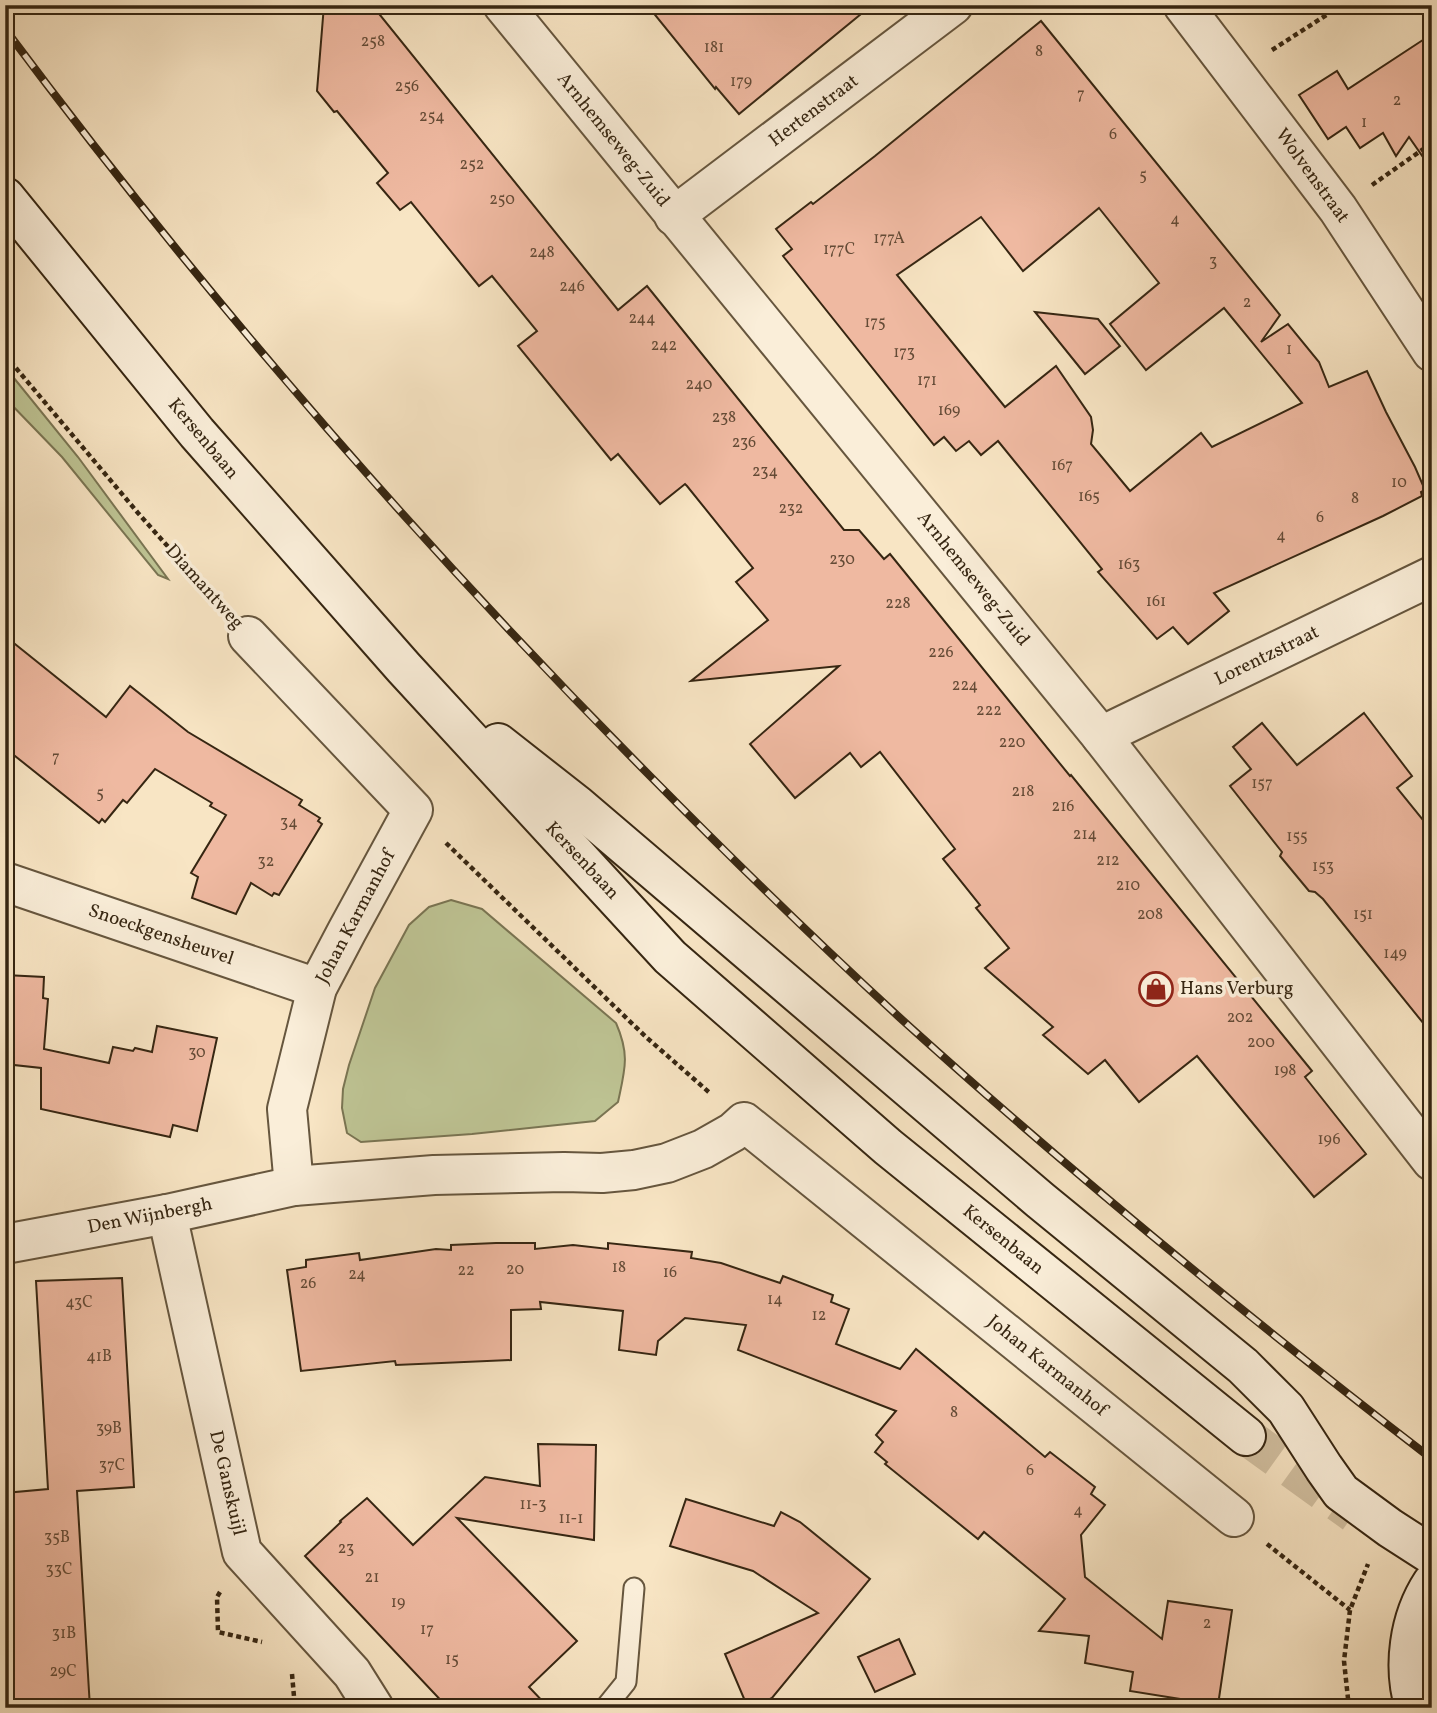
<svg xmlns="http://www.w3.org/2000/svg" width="1437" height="1713" viewBox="0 0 1437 1713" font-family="Vollkorn,serif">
<rect width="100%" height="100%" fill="#f8e5c4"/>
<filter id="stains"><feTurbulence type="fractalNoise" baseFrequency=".00286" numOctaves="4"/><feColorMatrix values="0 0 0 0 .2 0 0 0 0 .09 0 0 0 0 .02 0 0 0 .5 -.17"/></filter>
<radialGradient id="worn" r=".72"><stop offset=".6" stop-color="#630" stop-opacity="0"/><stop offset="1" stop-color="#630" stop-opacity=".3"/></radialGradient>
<g fill="#bec494" stroke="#7a7553" stroke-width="2">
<path d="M 5,367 L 78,457 L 168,579 L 158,575 L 62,457 L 5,398 Z"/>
<path d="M 451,900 L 482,909 L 616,1023 C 630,1055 625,1069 618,1102 L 595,1121 L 472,1134 L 361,1142 L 347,1133 L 342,1108 L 343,1089 L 349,1065 L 375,988 L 409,925 L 429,907 Z"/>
</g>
<g fill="#efb9a1" stroke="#362612" stroke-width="2" fill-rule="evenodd">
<path d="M 324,5 L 372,5 L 618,310 L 647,286 L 844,530 L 859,530 L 884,559 L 890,554 L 1070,776 L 1071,775 L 1312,1071 L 1305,1077 L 1366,1154 L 1314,1197 L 1197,1056 L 1139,1102 L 1105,1060 L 1088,1074 L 1043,1035 L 1053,1027 L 985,968 L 1009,948 L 976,908 L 980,905 L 943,859 L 955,849 L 880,752 L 861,767 L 850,753 L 795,798 L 750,744 L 839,666 L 691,681 L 768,620 L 736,582 L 753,568 L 687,486 L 685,484 L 660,504 L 618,454 L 611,460 L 518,346 L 537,331 L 492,276 L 479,286 L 411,202 L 400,210 L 377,183 L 388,173 L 337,111 L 334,112 L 317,91 Z"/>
<path d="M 647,5 L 872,5 L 739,114 L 716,87 L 715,89 Z"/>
<path d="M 1041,21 L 1280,315 L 1261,342 L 1288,324 L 1319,362 L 1329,387 L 1367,371 L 1386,412 L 1415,467 L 1425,490 L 1421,492 L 1422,496 L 1383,516 L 1214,593 L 1229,611 L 1188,644 L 1173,627 L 1157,639 L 1098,572 L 1102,569 L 998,441 L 981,455 L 969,441 L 956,451 L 944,437 L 934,445 L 783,256 L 792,249 L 776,229 L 811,202 L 813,204 L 875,156 ZM 1099,208 L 1159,283 L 1110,324 L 1146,370 L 1224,308 L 1302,403 L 1212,447 L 1201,433 L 1130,491 L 1091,444 L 1093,430 L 1091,417 L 1056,366 L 1005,407 L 897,275 L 981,217 L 1023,271 Z"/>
<path d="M 1432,34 L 1432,170 L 1409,137 L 1396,156 L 1383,133 L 1360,148 L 1346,127 L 1328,139 L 1299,95 L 1337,71 L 1348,89 Z"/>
<path d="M 1035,312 L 1098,319 L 1120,346 L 1085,374 Z"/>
<path d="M 5,636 L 106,717 L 130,686 L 188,732 L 302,800 L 299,805 L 320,818 L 318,821 L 322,824 L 279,895 L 274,893 L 272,896 L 251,883 L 236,914 L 192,898 L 198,877 L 191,873 L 226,815 L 210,806 L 212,803 L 155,769 L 127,803 L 123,800 L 105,822 L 102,819 L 99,823 L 5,748 Z"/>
<path d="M 1364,713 L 1412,776 L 1397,788 L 1432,831 L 1432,1034 L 1323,899 L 1315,892 L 1309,891 L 1280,856 L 1282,852 L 1230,786 L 1251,769 L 1233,747 L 1262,723 L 1297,765 Z"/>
<path d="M 5,975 L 44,977 L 43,998 L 48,999 L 44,1049 L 109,1063 L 113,1047 L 133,1051 L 135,1048 L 152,1052 L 157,1026 L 217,1038 L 197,1131 L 173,1125 L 170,1137 L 41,1109 L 41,1068 L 5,1064 Z"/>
<path d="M 496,1243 L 535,1243 L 535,1249 L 573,1245 L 608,1249 L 608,1243 L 692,1252 L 691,1258 L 721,1263 L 780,1283 L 783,1276 L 833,1295 L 831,1302 L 849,1309 L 836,1344 L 900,1369 L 916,1349 L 1045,1457 L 1050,1452 L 1095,1487 L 1091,1494 L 1105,1505 L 1081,1535 L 1085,1577 L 1162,1639 L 1168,1601 L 1232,1610 L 1218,1705 L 1130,1691 L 1133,1672 L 1085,1663 L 1089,1636 L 1039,1631 L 1065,1599 L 984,1532 L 978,1539 L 885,1464 L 887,1462 L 875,1452 L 883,1442 L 876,1435 L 896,1411 L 738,1350 L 746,1325 L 685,1318 L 658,1341 L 656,1355 L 619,1350 L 623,1311 L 540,1302 L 541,1309 L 511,1310 L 511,1360 L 396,1365 L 395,1361 L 301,1371 L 287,1270 L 306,1267 L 306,1260 L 359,1253 L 360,1260 L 436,1249 L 451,1250 L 451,1245 Z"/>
<path d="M 122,1278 L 134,1487 L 77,1491 L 90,1708 L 5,1708 L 5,1493 L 48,1489 L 36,1281 Z"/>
<path d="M 538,1444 L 596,1445 L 594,1540 L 457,1518 L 577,1641 L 529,1687 L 549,1708 L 448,1708 L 305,1556 L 341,1522 L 340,1521 L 367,1498 L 413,1545 L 485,1477 L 540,1486 Z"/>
<path d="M 686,1499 L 774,1526 L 781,1512 L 800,1522 L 870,1579 L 772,1698 L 751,1708 L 748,1708 L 725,1654 L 818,1613 L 753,1571 L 670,1546 Z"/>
<path d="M 899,1639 L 915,1674 L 875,1692 L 858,1657 Z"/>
</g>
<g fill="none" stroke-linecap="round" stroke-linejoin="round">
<path stroke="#d1bfa0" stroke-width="38" stroke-dasharray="38 19" stroke-linecap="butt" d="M 1246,1436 L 1354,1514"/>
<g stroke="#66563e" stroke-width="23">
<path id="lane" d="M 605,1708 L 626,1682 L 634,1588"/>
</g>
<g stroke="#66563e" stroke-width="42">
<g id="street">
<path d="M 503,5 L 1101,736 L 1432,1161"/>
<path d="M 1183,5 L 1338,209 L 1432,352"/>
<path d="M 674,216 L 953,5"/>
<path d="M 248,636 L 413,810 L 347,931 L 317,988 L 287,1109 L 294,1186"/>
<path d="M 1101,736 L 1432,576"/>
<path d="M 5,882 L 317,988"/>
<path d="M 167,1214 L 242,1552 L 352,1673 L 374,1708"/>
<path d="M 5,1244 L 167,1214 L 294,1186 L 434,1175 L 564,1172 L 602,1173 L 634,1170 L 667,1163 L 703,1149 L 733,1132 L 744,1122 L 1234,1517"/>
</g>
</g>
<g stroke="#362612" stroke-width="42">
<g id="secondary">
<path d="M 5,197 L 197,433 L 404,668 L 670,957 L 888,1147 L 1246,1436"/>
<path d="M 498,743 L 577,805 L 1040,1200 L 1243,1366 L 1286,1409 L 1324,1468 L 1341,1492 L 1390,1528 L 1432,1555"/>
<path d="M 1415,1708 C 1402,1667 1409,1618 1432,1583"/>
</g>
</g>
<g stroke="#362612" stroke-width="4.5" stroke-dasharray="5 3.5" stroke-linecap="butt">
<path d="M 1272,50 L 1342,5"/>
<path d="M 1372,185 L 1432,143"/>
<path d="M 5,355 L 138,513 L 219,604"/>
<path d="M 446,843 L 646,1037 L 711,1094"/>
<path d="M 1267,1544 L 1350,1610"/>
<path d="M 220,1592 L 217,1597 L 218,1632 L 262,1642"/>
<path d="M 292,1674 L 295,1708"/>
<path d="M 1349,1708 L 1344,1661 L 1350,1610 L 1368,1564"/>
</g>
<use href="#lane" stroke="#faeed9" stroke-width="19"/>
<use href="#street" stroke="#faeed9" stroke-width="38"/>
<use href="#secondary" stroke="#faeed9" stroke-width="38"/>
<g stroke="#362612" stroke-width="8">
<path id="rail" d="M 5,29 C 202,293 418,542 650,776 C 731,858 814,939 899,1017 C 1070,1172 1249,1318 1432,1459"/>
</g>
<use href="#rail" stroke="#faeed9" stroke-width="5" stroke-dasharray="16" stroke-linecap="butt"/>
</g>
<defs>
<g id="shop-ring" transform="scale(1.75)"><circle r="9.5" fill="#faeed9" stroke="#8f2418" stroke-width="1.5"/><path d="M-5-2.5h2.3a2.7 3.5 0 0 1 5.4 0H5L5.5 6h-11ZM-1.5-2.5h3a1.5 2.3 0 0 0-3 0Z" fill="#8f2418"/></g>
</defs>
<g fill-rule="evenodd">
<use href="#shop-ring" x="1156" y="989"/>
</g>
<g text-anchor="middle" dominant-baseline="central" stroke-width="7" stroke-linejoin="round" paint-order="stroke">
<g font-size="16" fill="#644b36">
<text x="373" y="42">258</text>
<text x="714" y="48">181</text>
<text x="1039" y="52">8</text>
<text x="741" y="82">179</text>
<text x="407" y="87">256</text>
<text x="1081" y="95">7</text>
<text x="1397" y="101">2</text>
<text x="432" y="117">254</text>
<text x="1364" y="123">1</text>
<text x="1113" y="135">6</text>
<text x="472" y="165">252</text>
<text x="1143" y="176">5</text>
<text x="502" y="200">250</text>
<text x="1175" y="220">4</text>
<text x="889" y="239">177A</text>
<text x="839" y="250">177C</text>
<text x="542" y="253">248</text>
<text x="1213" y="262">3</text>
<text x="572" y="287">246</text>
<text x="1247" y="303">2</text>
<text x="642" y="319">244</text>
<text x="875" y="323">175</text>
<text x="664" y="346">242</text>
<text x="1289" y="350">1</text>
<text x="904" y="353">173</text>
<text x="927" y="381">171</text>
<text x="699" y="385">240</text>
<text x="949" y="411">169</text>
<text x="724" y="418">238</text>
<text x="744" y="443">236</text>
<text x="1062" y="466">167</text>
<text x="765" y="472">234</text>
<text x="1399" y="483">10</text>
<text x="1089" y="497">165</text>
<text x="1355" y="499">8</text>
<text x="791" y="509">232</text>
<text x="1320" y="518">6</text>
<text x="1281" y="536">4</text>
<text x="842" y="560">230</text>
<text x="1129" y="565">163</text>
<text x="1156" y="602">161</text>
<text x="898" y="604">228</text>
<text x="941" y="653">226</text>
<text x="965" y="686">224</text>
<text x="989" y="711">222</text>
<text x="1012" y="743">220</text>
<text x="56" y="758">7</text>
<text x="1262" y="784">157</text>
<text x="1023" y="792">218</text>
<text x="100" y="794">5</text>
<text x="1063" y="807">216</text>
<text x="289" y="823">34</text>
<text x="1085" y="835">214</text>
<text x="1297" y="837">155</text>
<text x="1108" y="861">212</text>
<text x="266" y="862">32</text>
<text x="1323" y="867">153</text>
<text x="1128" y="886">210</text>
<text x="1150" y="915">208</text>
<text x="1363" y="915">151</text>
<text x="1395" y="954">149</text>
<text x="1240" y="1018">202</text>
<text x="1261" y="1043">200</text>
<text x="197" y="1053">30</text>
<text x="1285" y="1071">198</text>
<text x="1329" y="1140">196</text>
<text x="619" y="1268">18</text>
<text x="515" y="1270">20</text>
<text x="466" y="1271">22</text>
<text x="670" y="1273">16</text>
<text x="357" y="1275">24</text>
<text x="308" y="1284">26</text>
<text x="775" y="1300">14</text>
<text x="79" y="1303">43C</text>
<text x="819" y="1316">12</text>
<text x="99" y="1357">41B</text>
<text x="954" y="1413">8</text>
<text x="109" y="1429">39B</text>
<text x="112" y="1466">37C</text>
<text x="1030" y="1471">6</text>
<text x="533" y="1505">11-3</text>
<text x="1078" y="1511">4</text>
<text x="571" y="1519">11-1</text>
<text x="57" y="1538">35B</text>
<text x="346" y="1549">23</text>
<text x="59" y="1570">33C</text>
<text x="372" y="1578">21</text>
<text x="398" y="1603">19</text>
<text x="1207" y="1624">2</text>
<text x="427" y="1630">17</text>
<text x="64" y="1634">31B</text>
<text x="452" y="1660">15</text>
<text x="63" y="1672">29C</text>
</g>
<g font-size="19" fill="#362612" stroke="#faeed9">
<text transform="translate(814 111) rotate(-37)">Hertenstraat</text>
<text transform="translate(613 140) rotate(51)">Arnhemseweg-Zuid</text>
<text transform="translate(1312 176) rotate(54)">Wolvenstraat</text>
<text transform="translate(203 439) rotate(50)">Kersenbaan</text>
<text transform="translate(973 579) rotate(51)">Arnhemseweg-Zuid</text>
<text transform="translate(204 587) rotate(48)">Diamantweg</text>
<text transform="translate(1267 656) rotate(-26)">Lorentzstraat</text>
<text transform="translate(582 861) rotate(47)">Kersenbaan</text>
<text transform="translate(356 917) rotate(-62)">Johan Karmanhof</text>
<text transform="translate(161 935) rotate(19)">Snoeckgensheuvel</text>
<text transform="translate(150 1216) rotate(-11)">Den Wijnbergh</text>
<text transform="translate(1003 1240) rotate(39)">Kersenbaan</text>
<text transform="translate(1047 1366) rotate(39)">Johan Karmanhof</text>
<text transform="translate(227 1483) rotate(77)">De Ganskuijl</text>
</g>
<g font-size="19" fill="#362612" stroke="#faeed9" text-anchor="start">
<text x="1180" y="989">Hans Verburg</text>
</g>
</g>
<rect width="1437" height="1713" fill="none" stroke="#f8e5c4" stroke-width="28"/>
<rect x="7" y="7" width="1423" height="1699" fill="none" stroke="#362612" stroke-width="3.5"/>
<rect x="14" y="14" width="1409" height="1685" fill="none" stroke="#362612" stroke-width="2"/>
<rect width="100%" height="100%" filter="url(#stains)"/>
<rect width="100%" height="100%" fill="url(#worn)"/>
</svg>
